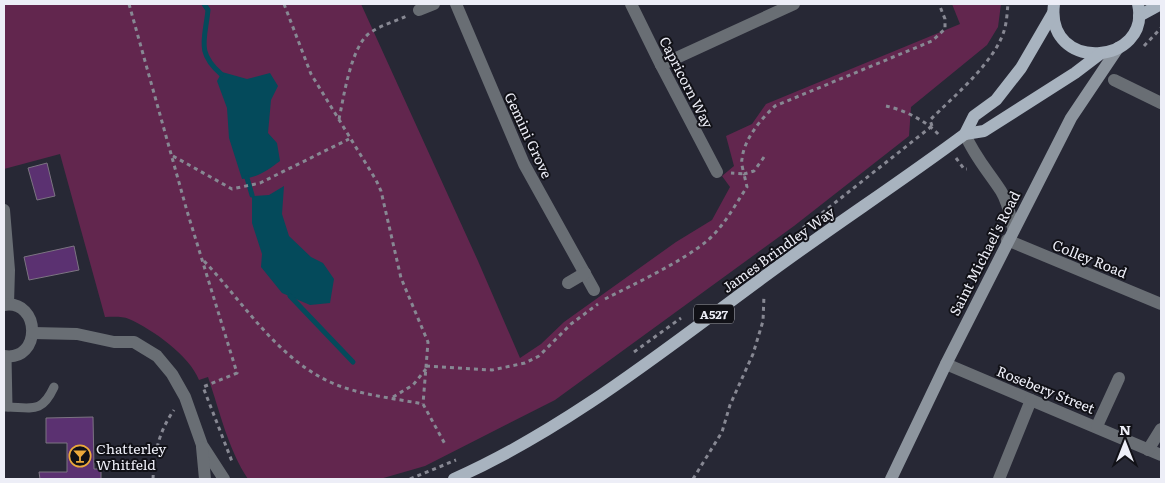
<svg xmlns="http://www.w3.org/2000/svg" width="1165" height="483" viewBox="0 0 1165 483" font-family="Literata,serif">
<rect width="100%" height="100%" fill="#272835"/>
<path fill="#62264e" d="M 4,4 L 361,4 L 478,261 L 520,358 L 541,344 L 564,322 L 676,242 L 712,220 L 730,187 L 722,176 L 734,166 L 726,136 L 752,124 L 766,104 L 960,24 L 952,4 L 1001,4 L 998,27 L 987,45 L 911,107 L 909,136 L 794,226 L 555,400 L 425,466 L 380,479 L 248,479 C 228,449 220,412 208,377 L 199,380 C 190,356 152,329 129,319 C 122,316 112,317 105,317 L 60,154 L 4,169 Z"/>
<g fill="#044a5b">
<path d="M 222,72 L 247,79 L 270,73 L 278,86 L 271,100 L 268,133 L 277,143 L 280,161 C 267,171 258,177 242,179 L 229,138 L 227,108 L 217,81 Z"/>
<path d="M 284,186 L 282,214 L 289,236 L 311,257 L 323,263 L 334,279 L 330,303 L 310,305 L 282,293 L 261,267 L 262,254 L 252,223 L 252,196 L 269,195 Z"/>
</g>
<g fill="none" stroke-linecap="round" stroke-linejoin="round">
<g stroke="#044a5b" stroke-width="5">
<path d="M 204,4 L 208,10 C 205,40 196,52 221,74"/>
<path d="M 247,178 L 252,195"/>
<path d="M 290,296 L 353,362"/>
</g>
</g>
<g fill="#5b3171" stroke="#7c7482">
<path d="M 47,163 L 55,196 L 37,200 L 28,168 Z"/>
<path d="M 74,246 L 79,270 L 29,280 L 24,257 Z"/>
<path d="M 93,417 L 94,469 L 101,469 L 101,479 L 40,479 L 39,472 L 67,472 L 67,443 L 46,443 L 46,418 Z"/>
</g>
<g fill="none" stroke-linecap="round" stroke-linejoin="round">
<g stroke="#878893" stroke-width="3" stroke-dasharray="4 4" stroke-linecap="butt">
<path d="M 129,4 L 187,211 L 237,373 L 203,387 L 233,464"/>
<path d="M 284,4 L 311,74 L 376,180 L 381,191 L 401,278 L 428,342 L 423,404"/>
<path d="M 1144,46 L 1161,28"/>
<path d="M 886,106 C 904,110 927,121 939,135"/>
<path d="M 339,119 C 344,96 351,45 371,32 C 382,25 396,21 407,16"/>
<path d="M 932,126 L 930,120 C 954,96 994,63 1004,31 C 1007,22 1007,12 1008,4"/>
<path d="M 173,156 L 232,189 L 260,183 L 349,139"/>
<path d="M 764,157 L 754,171 L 744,174 C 743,170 741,163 742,159 C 744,139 761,119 775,106 L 932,41 L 945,29 L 945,19 L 939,4"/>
<path d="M 956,158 L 964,169 L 967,169"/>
<path d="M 803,228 L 932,126"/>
<path d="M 204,261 C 244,303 276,357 330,382 C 358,395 393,398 423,404 L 445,444"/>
<path d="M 605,299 C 636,283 682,262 708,240 C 724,226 735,205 747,187 L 744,174 L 731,173"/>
<path d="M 634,352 L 681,318"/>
<path d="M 426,366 L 492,370 L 525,363 L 539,356 L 571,324 L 598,304"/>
<path d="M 393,397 L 413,385 L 426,369"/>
<path d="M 153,479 C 154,454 159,431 174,410"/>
<path d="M 410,479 L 456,460"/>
<path d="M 693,479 L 722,432 L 730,405 L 753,354 L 763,321 L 764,295"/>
</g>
<g stroke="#696e74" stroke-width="9">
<path d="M 4,407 L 8,407 L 7,357"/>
<path d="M 8,407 C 33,408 42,413 54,387"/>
</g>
<g stroke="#696e74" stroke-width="12">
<path d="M 456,4 L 524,164 L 594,290"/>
<path d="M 631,4 L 661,65 L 717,172"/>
<path d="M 419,10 L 434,4"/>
<path d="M 661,65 L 794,4"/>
<path d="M 1114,80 L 1161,103"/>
<path d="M 965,134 C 974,156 988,171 1001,191 C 1008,202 1010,215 1013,228"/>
<path d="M 4,210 L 9,270 L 8,304"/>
<path d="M 1007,240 L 1161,304"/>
<path d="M 568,283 L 585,273"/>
<path d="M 4,305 C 41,299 42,362 4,356"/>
<path d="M 33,333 L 77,334 L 114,342 L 134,342 L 157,356 L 172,374 L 185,397 L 202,445 L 224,479"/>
<path d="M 946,364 L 1161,455"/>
<path d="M 1097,426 L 1119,378"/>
<path d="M 202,447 L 205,479"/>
<path d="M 1148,450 L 1161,429"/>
<path d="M 999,479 L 1031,400"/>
</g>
<path stroke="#8d959e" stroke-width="12" d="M 891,479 L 946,364 L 1071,118 L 1118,48"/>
<g stroke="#a8b3bf" stroke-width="12">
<path d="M 1054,4 C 1045,74 1152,65 1138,4"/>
<path d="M 1139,16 L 1161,4"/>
<path d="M 965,134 L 984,131 L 1075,73 L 1100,54"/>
<path d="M 454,479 C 566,429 663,351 761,279 C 828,229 898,184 965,134 L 974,116 L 996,100 L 1021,68 L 1053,13"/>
</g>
</g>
<defs>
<g id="bar-ring" transform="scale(1.125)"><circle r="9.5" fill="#111117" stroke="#eca93b" stroke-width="1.5"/><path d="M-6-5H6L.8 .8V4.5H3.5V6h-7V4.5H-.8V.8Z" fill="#eca93b"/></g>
</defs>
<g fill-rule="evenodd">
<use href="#bar-ring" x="80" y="456"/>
</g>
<g text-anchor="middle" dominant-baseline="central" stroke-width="4" stroke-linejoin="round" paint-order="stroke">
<rect fill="#111117" stroke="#abacb4" stroke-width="1" x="694" y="304.5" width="40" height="19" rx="4"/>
<g font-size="12" font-weight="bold" fill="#edeef7">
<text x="714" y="314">A527</text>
</g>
<g font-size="14" fill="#edeef7" stroke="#111117">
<text transform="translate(687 82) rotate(63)">Capricorn Way</text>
<text transform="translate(529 135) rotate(65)">Gemini Grove</text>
<text transform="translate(778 249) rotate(-36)">James Brindley Way</text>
<text transform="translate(984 253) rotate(-63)">Saint Michael's Road</text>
<text transform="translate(1090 258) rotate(22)">Colley Road</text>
<text transform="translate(1046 389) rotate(22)">Rosebery Street</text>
</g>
<g font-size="14" fill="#edeef7" stroke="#111117" text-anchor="start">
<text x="96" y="448">Chatterley<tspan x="96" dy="16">Whitfeld</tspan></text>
</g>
</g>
<rect width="1165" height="483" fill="none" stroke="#edeef7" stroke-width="10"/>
<g transform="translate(1125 443)" stroke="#111117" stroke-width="4" paint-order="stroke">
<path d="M0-4L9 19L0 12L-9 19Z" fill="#edeef7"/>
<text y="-8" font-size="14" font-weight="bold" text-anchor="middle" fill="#edeef7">N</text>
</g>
</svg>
